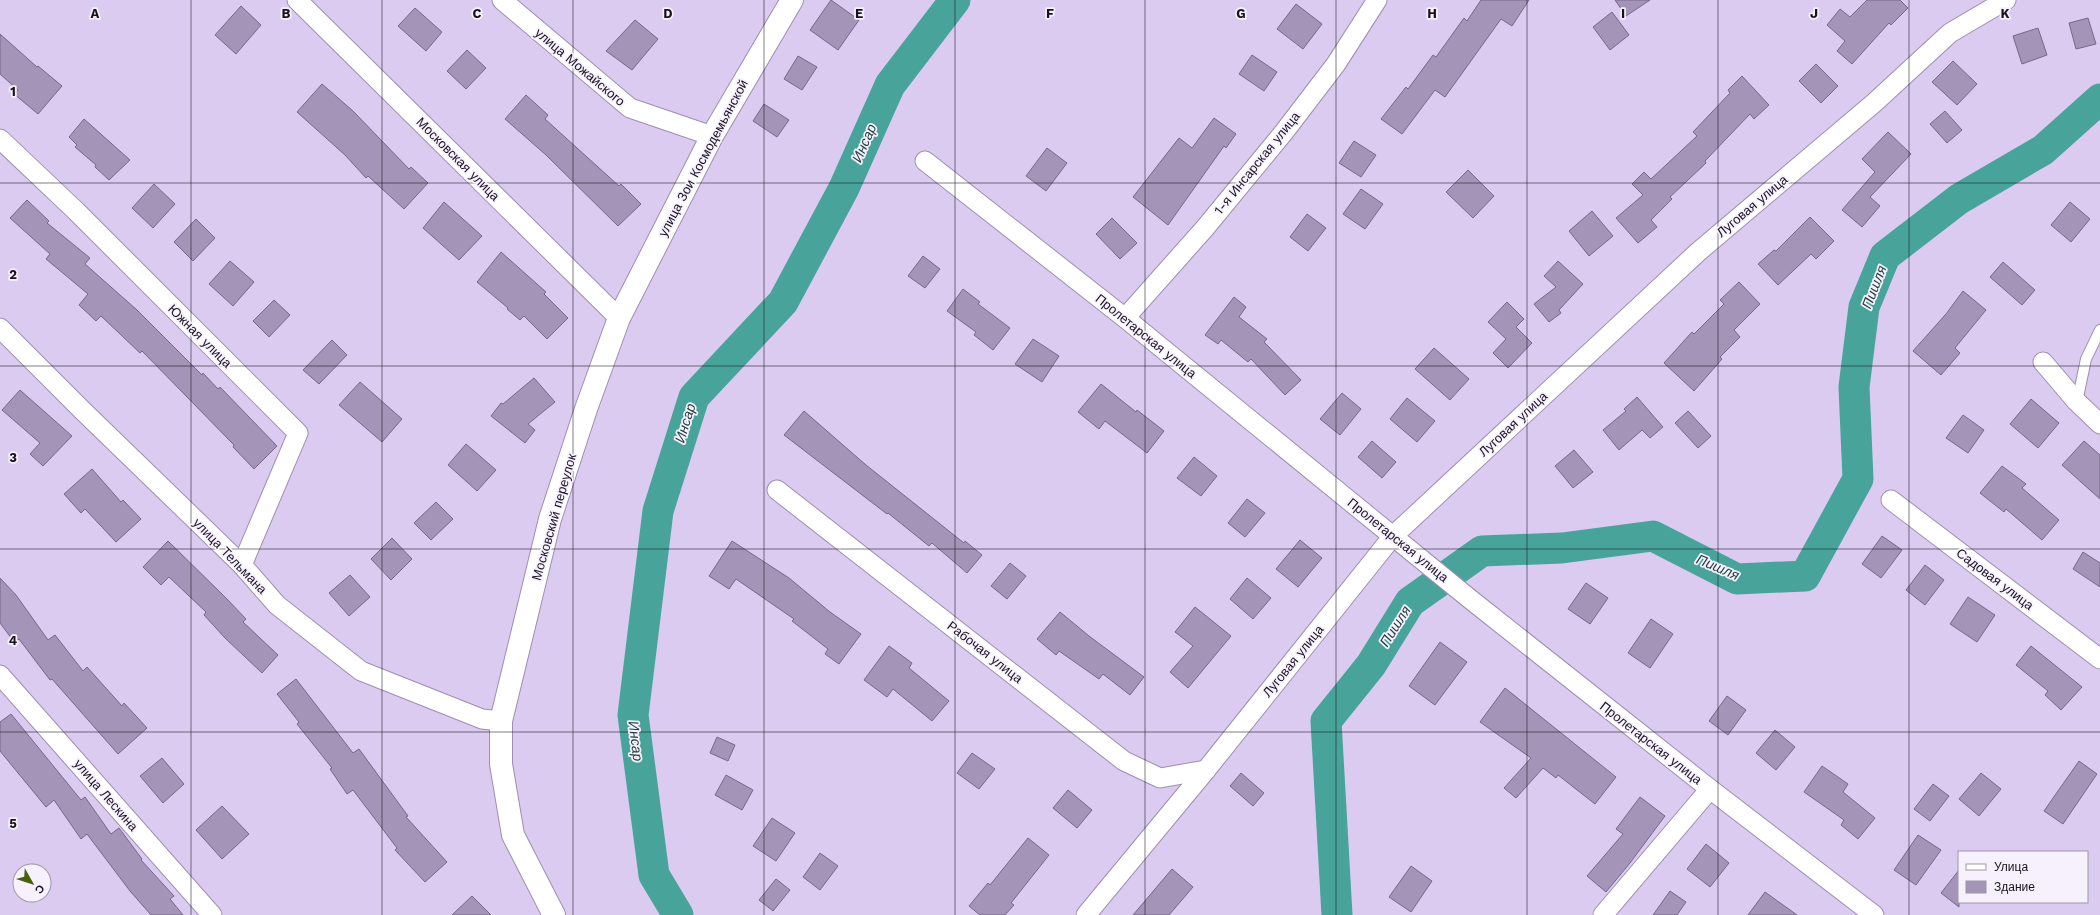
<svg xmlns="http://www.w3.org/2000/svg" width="2100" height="915" viewBox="0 0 2100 915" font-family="'Work Sans',sans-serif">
<rect width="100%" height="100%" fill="#dbcbf1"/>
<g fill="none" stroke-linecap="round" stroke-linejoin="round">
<g stroke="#48a49a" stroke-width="31">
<path d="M 678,915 L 654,875 L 633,715 L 658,511 L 694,397 L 783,302 L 844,188 L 890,85 L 955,0"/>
<path d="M 1337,915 L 1326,721 L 1371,665 L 1410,602 L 1482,551 L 1562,548 L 1653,536 L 1737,579 L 1805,576 L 1858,479 L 1854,387 L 1864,307 L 1885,256 L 1959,199 L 2043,150 L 2100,99"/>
</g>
</g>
<g fill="#a494b8" stroke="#776789">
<path d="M 831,0 L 859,20 L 838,50 L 810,30 Z"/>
<path d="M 1481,0 L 1529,0 L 1512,26 L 1501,19 L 1445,97 L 1435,90 L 1402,134 L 1381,119 L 1406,87 L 1408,89 L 1433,55 L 1436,57 L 1464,18 L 1467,21 Z"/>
<path d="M 1615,0 L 1650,0 L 1626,16 Z"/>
<path d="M 1867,0 L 1900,0 L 1908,8 L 1891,25 L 1889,23 L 1852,64 L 1837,51 L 1845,41 L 1827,25 L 1840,9 L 1850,17 Z"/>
<path d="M 1296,4 L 1322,24 L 1303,49 L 1277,29 Z"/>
<path d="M 241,6 L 261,25 L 236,54 L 215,35 Z"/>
<path d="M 415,8 L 442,32 L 426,51 L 398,26 Z"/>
<path d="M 1612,12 L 1629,35 L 1610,50 L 1593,27 Z"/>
<path d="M 2088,18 L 2096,44 L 2076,49 L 2069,23 Z"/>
<path d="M 635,20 L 658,39 L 632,70 L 606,51 Z"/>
<path d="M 2038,28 L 2047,55 L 2022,64 L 2013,36 Z"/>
<path d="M 0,34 L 37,67 L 38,66 L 62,86 L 38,114 L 14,94 L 18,90 L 0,74 Z"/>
<path d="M 467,50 L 486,68 L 466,89 L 447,71 Z"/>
<path d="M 1252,55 L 1277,72 L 1264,91 L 1239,74 Z"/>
<path d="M 798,56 L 817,67 L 802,90 L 784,79 Z"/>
<path d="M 1953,61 L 1977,84 L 1957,105 L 1932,82 Z"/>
<path d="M 1816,64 L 1838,86 L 1821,103 L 1799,81 Z"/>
<path d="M 1742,76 L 1769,105 L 1754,119 L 1750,114 L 1705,161 L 1706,163 L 1670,197 L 1672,199 L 1651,220 L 1657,227 L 1638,243 L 1616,218 L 1643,195 L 1632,184 L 1644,172 L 1651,179 L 1697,136 L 1693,132 L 1730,93 L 1728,90 Z"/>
<path d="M 322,84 L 353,111 L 409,169 L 411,167 L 428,183 L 404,209 L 368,176 L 366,178 L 345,155 L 297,112 Z"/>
<path d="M 526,95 L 548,115 L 545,119 L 619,186 L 621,184 L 641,204 L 618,226 L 546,155 L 505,119 Z"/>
<path d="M 764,104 L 789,120 L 777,137 L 753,121 Z"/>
<path d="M 1945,111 L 1962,130 L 1947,143 L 1930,124 Z"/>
<path d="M 1214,118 L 1236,134 L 1226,148 L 1224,146 L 1168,225 L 1133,197 L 1179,138 L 1192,148 Z"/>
<path d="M 84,119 L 130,160 L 109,180 L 95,167 L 96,165 L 75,147 L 77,145 L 69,137 Z"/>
<path d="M 1888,132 L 1911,154 L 1870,197 L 1880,206 L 1862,227 L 1842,210 L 1875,172 L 1862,159 Z"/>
<path d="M 1354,141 L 1376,155 L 1361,177 L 1339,163 Z"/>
<path d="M 1047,148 L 1067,163 L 1046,191 L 1026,176 Z"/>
<path d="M 1468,170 L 1494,196 L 1473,218 L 1446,192 Z"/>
<path d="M 154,184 L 175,204 L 153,228 L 132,208 Z"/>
<path d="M 1361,189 L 1383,204 L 1365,229 L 1343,214 Z"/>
<path d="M 27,200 L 49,221 L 47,223 L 90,258 L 85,264 L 137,310 L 202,375 L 203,373 L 218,389 L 220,387 L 277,446 L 254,469 L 233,447 L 234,445 L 142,351 L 140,353 L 101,316 L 96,321 L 79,305 L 88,294 L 46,259 L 50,254 L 10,218 Z"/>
<path d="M 444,202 L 482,236 L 459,260 L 423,228 Z"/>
<path d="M 2070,202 L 2090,219 L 2071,242 L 2051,225 Z"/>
<path d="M 1592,211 L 1613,236 L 1589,256 L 1569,231 Z"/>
<path d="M 1307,214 L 1326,228 L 1308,251 L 1290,237 Z"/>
<path d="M 1810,217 L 1834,241 L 1816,259 L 1811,254 L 1778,285 L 1758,264 L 1774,250 L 1776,251 Z"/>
<path d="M 1112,218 L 1137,243 L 1120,259 L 1096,234 Z"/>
<path d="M 196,219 L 215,238 L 193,261 L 174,242 Z"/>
<path d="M 501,252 L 546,292 L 544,294 L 568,318 L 547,339 L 524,316 L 520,320 L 507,309 L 508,308 L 477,282 Z"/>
<path d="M 923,256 L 940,269 L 925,288 L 908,276 Z"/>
<path d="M 230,261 L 254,282 L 233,306 L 209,284 Z"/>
<path d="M 1558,261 L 1583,284 L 1559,310 L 1561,313 L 1549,322 L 1534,304 L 1556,287 L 1544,276 Z"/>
<path d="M 2003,262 L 2035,290 L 2022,305 L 1990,277 Z"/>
<path d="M 1739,282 L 1760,304 L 1734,330 L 1740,337 L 1720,357 L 1722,359 L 1694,391 L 1664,363 L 1692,332 L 1694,334 L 1724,304 L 1720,300 Z"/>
<path d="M 963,289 L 980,302 L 978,304 L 1010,328 L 993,350 L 974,335 L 976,332 L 947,311 Z"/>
<path d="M 1963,291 L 1986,310 L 1955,348 L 1960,353 L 1941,375 L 1913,351 L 1946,314 Z"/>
<path d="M 1234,297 L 1246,307 L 1239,317 L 1267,339 L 1264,342 L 1301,380 L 1285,395 L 1251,359 L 1248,362 L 1221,340 L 1218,344 L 1205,335 Z"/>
<path d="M 274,300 L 290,315 L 269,337 L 253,321 Z"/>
<path d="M 1507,302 L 1524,319 L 1516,327 L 1532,343 L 1508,368 L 1493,353 L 1506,339 L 1488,322 Z"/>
<path d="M 1033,339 L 1059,356 L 1042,382 L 1015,364 Z"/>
<path d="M 332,340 L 347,355 L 319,384 L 303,370 Z"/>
<path d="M 1434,348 L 1469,379 L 1450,400 L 1415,369 Z"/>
<path d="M 534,378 L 555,402 L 528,424 L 535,430 L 525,443 L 491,416 L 501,403 L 503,404 Z"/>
<path d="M 360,382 L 402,419 L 382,442 L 339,405 Z"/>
<path d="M 1101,384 L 1136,412 L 1137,410 L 1164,431 L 1147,453 L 1105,421 L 1099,429 L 1078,412 Z"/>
<path d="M 20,390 L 72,436 L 43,466 L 30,454 L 40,443 L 2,410 Z"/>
<path d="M 1342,393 L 1361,409 L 1340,435 L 1320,419 Z"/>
<path d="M 1637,397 L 1663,427 L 1650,438 L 1642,430 L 1619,450 L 1603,430 L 1626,411 L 1624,409 Z"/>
<path d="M 1407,398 L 1435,421 L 1417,442 L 1390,419 Z"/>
<path d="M 2031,399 L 2059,423 L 2038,448 L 2010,424 Z"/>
<path d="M 804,411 L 866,465 L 964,543 L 965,541 L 982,555 L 967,573 L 932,543 L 929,546 L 888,513 L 887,514 L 784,435 Z"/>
<path d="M 1688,411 L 1711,436 L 1698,448 L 1675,423 Z"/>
<path d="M 1963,415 L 1984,430 L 1968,453 L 1946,438 Z"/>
<path d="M 1372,441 L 1396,462 L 1382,478 L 1358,457 Z"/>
<path d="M 2084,441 L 2100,455 L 2100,499 L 2062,465 Z"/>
<path d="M 466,444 L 496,470 L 477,491 L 448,465 Z"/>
<path d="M 1574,450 L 1593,472 L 1573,488 L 1555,466 Z"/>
<path d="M 1194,457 L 1217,476 L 1201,496 L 1177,478 Z"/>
<path d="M 2002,466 L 2026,484 L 2022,488 L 2059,520 L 2042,540 L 2006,509 L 2004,512 L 1980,493 Z"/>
<path d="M 92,469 L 121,502 L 123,500 L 141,519 L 116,542 L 85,509 L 81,513 L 64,494 Z"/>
<path d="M 1247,499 L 1265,513 L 1245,537 L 1228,523 Z"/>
<path d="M 436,502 L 453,519 L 431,540 L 414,523 Z"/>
<path d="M 1882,536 L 1902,550 L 1881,578 L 1862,564 Z"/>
<path d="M 392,538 L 412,559 L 391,580 L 371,559 Z"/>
<path d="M 1300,540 L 1322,558 L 1298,587 L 1276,569 Z"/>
<path d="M 168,541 L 225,597 L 246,619 L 243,622 L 278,655 L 262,673 L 225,638 L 204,615 L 206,612 L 169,577 L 161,585 L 143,567 Z"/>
<path d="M 732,541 L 789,578 L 830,612 L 861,634 L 839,664 L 825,654 L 828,649 L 792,621 L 794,619 L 736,579 L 729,589 L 709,576 Z"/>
<path d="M 2083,552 L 2100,563 L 2100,587 L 2073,569 Z"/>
<path d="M 1010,563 L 1026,576 L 1007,599 L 991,586 Z"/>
<path d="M 1925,565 L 1944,580 L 1925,605 L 1906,590 Z"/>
<path d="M 350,575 L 370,597 L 349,616 L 329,593 Z"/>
<path d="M 0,578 L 16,595 L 48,640 L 55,635 L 83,671 L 87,667 L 122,706 L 124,703 L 147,728 L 118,754 L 52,679 L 50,680 L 19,639 L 15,643 L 0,623 Z"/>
<path d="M 1247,578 L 1271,598 L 1253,619 L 1230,599 Z"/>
<path d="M 1586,583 L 1608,598 L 1590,624 L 1568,609 Z"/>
<path d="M 1968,597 L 1995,615 L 1977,642 L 1950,624 Z"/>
<path d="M 1195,607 L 1231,636 L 1188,688 L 1170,672 L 1193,646 L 1175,632 Z"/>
<path d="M 1060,612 L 1089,636 L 1144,677 L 1130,695 L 1103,674 L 1099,679 L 1059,651 L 1056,655 L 1037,639 Z"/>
<path d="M 1651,619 L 1673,634 L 1650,668 L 1628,653 Z"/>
<path d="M 1440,642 L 1467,662 L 1435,705 L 1409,686 Z"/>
<path d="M 889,646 L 912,663 L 909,668 L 949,701 L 932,721 L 893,689 L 887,697 L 864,680 Z"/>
<path d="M 2031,646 L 2082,687 L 2061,710 L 2045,695 L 2048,691 L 2016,665 Z"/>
<path d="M 296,679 L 353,753 L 359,749 L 408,816 L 406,817 L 447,862 L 425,882 L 395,850 L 397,848 L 353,790 L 347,794 L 330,769 L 332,768 L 297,724 L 299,722 L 277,694 Z"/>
<path d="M 1505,688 L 1616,777 L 1595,804 L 1558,775 L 1556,778 L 1543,768 L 1516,798 L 1504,788 L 1531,758 L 1480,722 Z"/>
<path d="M 1727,696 L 1746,710 L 1728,735 L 1709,721 Z"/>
<path d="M 11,714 L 81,800 L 85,797 L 111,834 L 119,828 L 142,859 L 141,860 L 174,896 L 170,899 L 183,915 L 151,915 L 130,891 L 87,834 L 81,839 L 54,800 L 46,807 L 0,751 L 0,722 Z"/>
<path d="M 1775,730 L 1795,747 L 1776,770 L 1756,753 Z"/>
<path d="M 717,737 L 735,745 L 728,761 L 710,753 Z"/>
<path d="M 972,753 L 995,769 L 979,789 L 957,773 Z"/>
<path d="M 162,758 L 184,784 L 163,803 L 140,776 Z"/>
<path d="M 2079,761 L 2097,774 L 2063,824 L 2044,811 Z"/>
<path d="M 1822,766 L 1848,784 L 1843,792 L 1875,818 L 1858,839 L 1841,825 L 1844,820 L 1804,792 Z"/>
<path d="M 1241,773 L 1264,793 L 1253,806 L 1230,786 Z"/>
<path d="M 1981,773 L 2001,789 L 1979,816 L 1959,799 Z"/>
<path d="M 726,775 L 753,790 L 742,810 L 715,795 Z"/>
<path d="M 1933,784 L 1949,796 L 1930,821 L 1914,809 Z"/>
<path d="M 1068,790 L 1092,810 L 1077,828 L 1053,808 Z"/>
<path d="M 1640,797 L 1665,816 L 1630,863 L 1606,892 L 1587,876 L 1623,834 L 1616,829 Z"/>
<path d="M 222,806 L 249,834 L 222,859 L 196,830 Z"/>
<path d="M 772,818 L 795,833 L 776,861 L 753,846 Z"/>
<path d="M 1918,835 L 1941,850 L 1916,885 L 1894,870 Z"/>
<path d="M 1028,838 L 1049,855 L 1011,903 L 1014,905 L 1005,915 L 980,915 L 969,906 L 988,883 L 990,885 Z"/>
<path d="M 1706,844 L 1729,863 L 1710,887 L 1687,869 Z"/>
<path d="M 820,853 L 838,866 L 820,890 L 803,877 Z"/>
<path d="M 1411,866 L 1432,881 L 1411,912 L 1389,897 Z"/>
<path d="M 1172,869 L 1193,887 L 1169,915 L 1133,915 Z"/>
<path d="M 1959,870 L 1959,907 L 1941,893 Z"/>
<path d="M 776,879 L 790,890 L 773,911 L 759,900 Z"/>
<path d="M 1670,891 L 1686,902 L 1677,915 L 1653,915 Z"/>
<path d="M 1765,892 L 1797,915 L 1748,915 Z"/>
<path d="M 472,896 L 491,915 L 452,915 Z"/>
</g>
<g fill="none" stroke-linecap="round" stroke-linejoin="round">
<g stroke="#9e8eb1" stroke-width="12">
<path id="service" d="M 2077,402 L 2086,359 L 2100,330"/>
</g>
<g stroke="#9e8eb1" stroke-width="21">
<g id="minor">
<path d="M 297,0 L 619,318"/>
<path d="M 502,0 L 630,108 L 712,136"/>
<path d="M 0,139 L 76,211 L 298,433 L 242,565"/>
<path d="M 925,161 L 1125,318 L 1470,599 L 1710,789 L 1874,915"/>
<path d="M 1125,318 L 1205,228 L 1284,132 L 1336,64 L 1377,0"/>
<path d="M 0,328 L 82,410 L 242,565 L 277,605 L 361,671 L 482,719 L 501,721"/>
<path d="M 2043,362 L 2077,402 L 2100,424"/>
<path d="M 777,490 L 1124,761 L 1160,778 L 1206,770"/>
<path d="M 1891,500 L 2100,659"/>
<path d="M 0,675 L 212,915"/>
<path d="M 1086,915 L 1206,770 L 1393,536 L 1698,252 L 1874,103 L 1950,33 L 2006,0"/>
<path d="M 1603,915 L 1710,789"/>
</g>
</g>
<g stroke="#9e8eb1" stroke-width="24">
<path id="tertiary" d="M 554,915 L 513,835 L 501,764 L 501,721 L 550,519 L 586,409 L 619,318 L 712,136 L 792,0"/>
</g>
<use href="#service" stroke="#fff" stroke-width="10"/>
<use href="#minor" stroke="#fff" stroke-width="19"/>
<use href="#tertiary" stroke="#fff" stroke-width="22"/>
</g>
<path fill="none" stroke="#18121f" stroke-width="1" stroke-opacity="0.55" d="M 191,0 L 191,915M 382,0 L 382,915M 573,0 L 573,915M 764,0 L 764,915M 955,0 L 955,915M 1145,0 L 1145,915M 1336,0 L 1336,915M 1527,0 L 1527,915M 1718,0 L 1718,915M 1909,0 L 1909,915M 0,183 L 2100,183M 0,366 L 2100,366M 0,549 L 2100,549M 0,732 L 2100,732"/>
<g text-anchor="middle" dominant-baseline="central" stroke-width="3.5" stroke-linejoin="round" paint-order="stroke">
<g font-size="13" fill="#18121f" stroke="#f6f1fd">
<text transform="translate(580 67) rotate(40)">улица Можайского</text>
<text transform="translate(703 158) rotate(-62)">улица Зои Космодемьянской</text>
<text transform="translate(458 159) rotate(45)">Московская улица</text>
<text transform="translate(1257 163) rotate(-51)">1-я Инсарская улица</text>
<text transform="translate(1752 206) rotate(-40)">Луговая улица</text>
<text transform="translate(200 336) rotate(45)">Южная улица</text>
<text transform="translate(1146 336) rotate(39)">Пролетарская улица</text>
<text transform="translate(1513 424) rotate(-43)">Луговая улица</text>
<text transform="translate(554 517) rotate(-74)">Московский переулок</text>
<text transform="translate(1398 540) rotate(39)">Пролетарская улица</text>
<text transform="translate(230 556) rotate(46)">улица Тельмана</text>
<text transform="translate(1995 579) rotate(37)">Садовая улица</text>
<text transform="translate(985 652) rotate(38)">Рабочая улица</text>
<text transform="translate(1293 661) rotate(-51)">Луговая улица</text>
<text transform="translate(1651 743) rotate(38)">Пролетарская улица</text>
<text transform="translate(106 795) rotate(49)">улица Лескина</text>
</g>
<g font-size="14" font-style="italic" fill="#213e3b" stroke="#f6f1fd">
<text transform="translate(864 143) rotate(-66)">Инсар</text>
<text transform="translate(1874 287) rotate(-69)">Пишля</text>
<text transform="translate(685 423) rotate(-73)">Инсар</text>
<text transform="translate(1718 567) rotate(23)">Пишля</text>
<text transform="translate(1395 626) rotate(-58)">Пишля</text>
<text transform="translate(636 741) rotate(83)">Инсар</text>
</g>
</g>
<g font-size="13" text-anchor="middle" font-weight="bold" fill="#18121f" stroke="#f6f1fd" stroke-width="3.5" stroke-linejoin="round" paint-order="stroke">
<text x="95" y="18">A</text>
<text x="286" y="18">B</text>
<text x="477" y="18">C</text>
<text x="668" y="18">D</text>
<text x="859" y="18">E</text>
<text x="1050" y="18">F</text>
<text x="1241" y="18">G</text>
<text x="1432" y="18">H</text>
<text x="1623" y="18">I</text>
<text x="1814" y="18">J</text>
<text x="2005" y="18">K</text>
<text x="13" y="96">1</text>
<text x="13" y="279">2</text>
<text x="13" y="462">3</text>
<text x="13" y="645">4</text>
<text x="13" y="828">5</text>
</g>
<rect x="1958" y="851" width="130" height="52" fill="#f6f1fd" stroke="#9d98a4"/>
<rect x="1966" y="864" width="20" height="6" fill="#ffffff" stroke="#9d98a4"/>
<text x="1994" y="871" font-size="12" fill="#18121f">Улица</text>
<rect x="1966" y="881" width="20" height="12" fill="#a494b8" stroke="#9d98a4"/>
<text x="1994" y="891" font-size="12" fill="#18121f">Здание</text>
<g transform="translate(32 883) rotate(129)"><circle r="19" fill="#f6f1fd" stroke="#9d98a4"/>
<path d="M0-3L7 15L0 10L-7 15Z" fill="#48600c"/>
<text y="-6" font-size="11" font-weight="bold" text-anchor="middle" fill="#18121f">С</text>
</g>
</svg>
